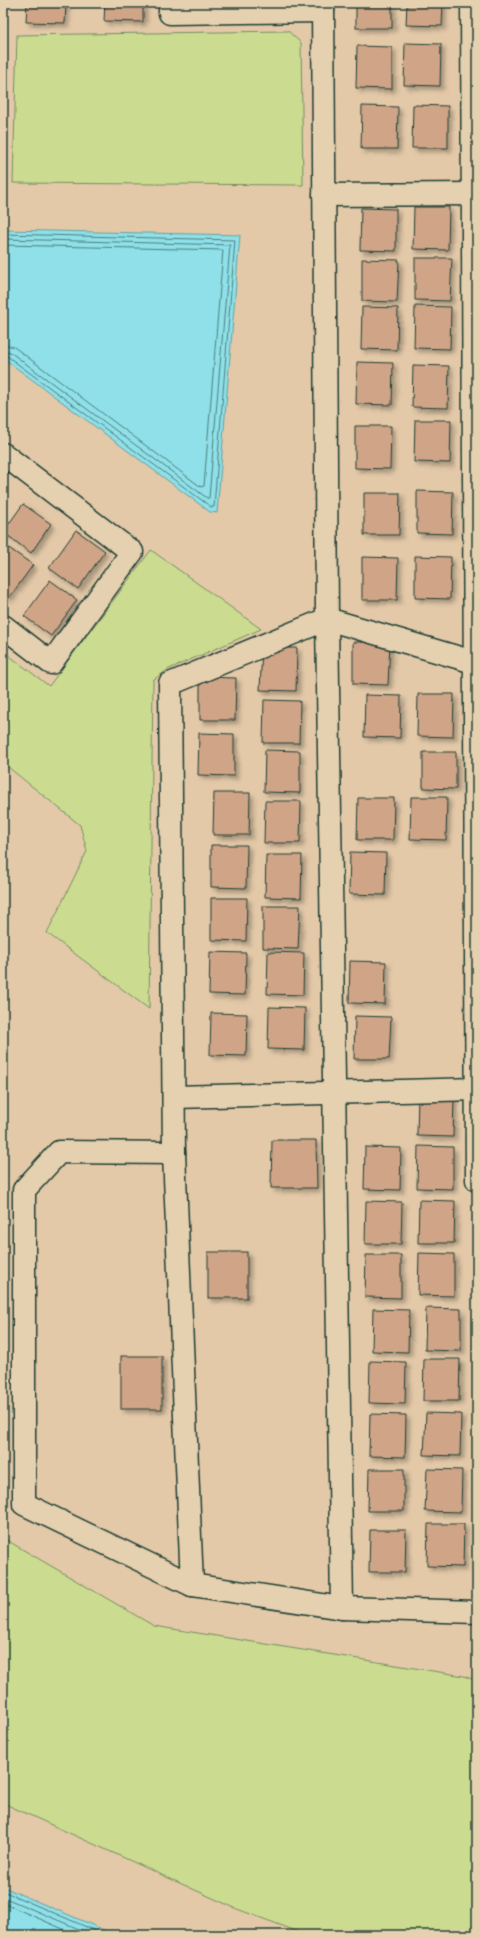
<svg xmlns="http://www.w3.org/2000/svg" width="480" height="1938" viewBox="0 0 480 1938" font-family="Dekko,sans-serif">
<defs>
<filter id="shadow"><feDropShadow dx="3.5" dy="3.5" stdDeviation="2" flood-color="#0004"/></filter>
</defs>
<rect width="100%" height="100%" fill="#e3c9a8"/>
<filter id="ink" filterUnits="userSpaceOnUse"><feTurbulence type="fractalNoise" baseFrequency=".025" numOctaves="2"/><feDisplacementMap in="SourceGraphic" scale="8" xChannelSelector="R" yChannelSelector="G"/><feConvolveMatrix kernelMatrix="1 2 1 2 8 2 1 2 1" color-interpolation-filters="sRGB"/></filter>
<g filter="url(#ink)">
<g fill="#cbdc90" stroke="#758c62">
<path d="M 288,31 L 301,43 L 303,185 L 13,183 L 17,35 Z"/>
<path d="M 151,550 L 261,629 L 169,669 L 153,680 L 149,1009 L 47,933 L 87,851 L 80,825 L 3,763 L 3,651 L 49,686 Z"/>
<path d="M 3,1538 L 154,1626 L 464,1676 L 477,1681 L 477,1935 L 307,1935 L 237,1909 L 3,1803 Z"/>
</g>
<g fill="#8fe0e9" stroke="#629fa1">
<path d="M 3,230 L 240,235 L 217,513 L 210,512 L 3,358 Z"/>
<path d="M 3,1887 L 116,1935 L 3,1935 Z"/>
</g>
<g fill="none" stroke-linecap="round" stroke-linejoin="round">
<g stroke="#4c7e7c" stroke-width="1">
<path d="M 3,234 L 235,240 L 214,507 L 211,507 L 7,356 L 3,355"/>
<path d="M 3,239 L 230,245 L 209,498 L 207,498 L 10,352 L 3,350"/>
<path d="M 3,245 L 223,250 L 204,486 L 201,487 L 14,347 L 3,344"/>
<path d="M 3,1891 L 105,1935"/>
<path d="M 3,1897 L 93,1935"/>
<path d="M 3,1903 L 77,1935"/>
</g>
</g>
<g fill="#d0a487" stroke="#1f3d34" filter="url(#shadow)">
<path d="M 27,3 L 66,3 L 65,23 L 26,22 Z"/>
<path d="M 105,3 L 143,3 L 143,22 L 104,21 Z"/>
<rect x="356" y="3" width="36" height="25"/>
<path d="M 407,3 L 443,3 L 442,26 L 406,25 Z"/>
<path d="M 405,43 L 441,44 L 440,86 L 404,85 Z"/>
<path d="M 357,46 L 392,47 L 392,89 L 356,88 Z"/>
<path d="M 413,105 L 448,106 L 448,148 L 412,148 Z"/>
<path d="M 362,106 L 398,107 L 397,149 L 361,149 Z"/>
<path d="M 414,207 L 449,207 L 448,250 L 413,249 Z"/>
<path d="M 361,208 L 396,209 L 396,251 L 360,250 Z"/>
<path d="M 415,258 L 452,258 L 450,301 L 415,300 Z"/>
<path d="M 362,259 L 399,260 L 397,302 L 362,301 Z"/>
<path d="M 415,306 L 451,307 L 450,349 L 414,348 Z"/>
<path d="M 362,307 L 398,308 L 397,350 L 361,349 Z"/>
<path d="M 357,362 L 393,363 L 392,405 L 356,404 Z"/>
<path d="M 413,365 L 449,366 L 448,408 L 412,407 Z"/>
<path d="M 415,420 L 451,420 L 450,463 L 414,462 Z"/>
<path d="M 355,426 L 391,426 L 390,469 L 355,468 Z"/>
<path d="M 417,491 L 453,492 L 452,534 L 417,533 Z"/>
<path d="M 364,493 L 400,493 L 399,535 L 364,535 Z"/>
<path d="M 23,504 L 51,524 L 31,553 L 3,532 Z"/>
<path d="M 76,530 L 105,551 L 78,589 L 49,568 Z"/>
<path d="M 3,544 L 33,565 L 9,598 L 3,594 Z"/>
<path d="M 415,556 L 451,557 L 450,599 L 415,598 Z"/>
<path d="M 362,557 L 398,558 L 397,600 L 362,600 Z"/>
<path d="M 50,580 L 77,600 L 51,636 L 24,616 Z"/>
<path d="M 353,642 L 390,642 L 388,685 L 353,684 Z"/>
<path d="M 262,648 L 297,648 L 296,691 L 260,690 Z"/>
<path d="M 200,677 L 236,678 L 235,720 L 200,720 Z"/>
<path d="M 418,694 L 454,694 L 453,737 L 417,736 Z"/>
<path d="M 365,695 L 401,696 L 400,738 L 364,737 Z"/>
<path d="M 264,700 L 300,701 L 299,743 L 263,743 Z"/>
<path d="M 199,733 L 234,734 L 234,776 L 198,775 Z"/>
<path d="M 265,750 L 300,751 L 300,793 L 264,792 Z"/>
<path d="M 423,752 L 456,752 L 456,789 L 423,788 Z"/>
<path d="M 214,793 L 250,793 L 249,835 L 213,835 Z"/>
<path d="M 411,797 L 447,797 L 446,840 L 410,839 Z"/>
<path d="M 358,798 L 394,798 L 393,840 L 357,840 Z"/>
<path d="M 265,801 L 301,801 L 300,843 L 264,843 Z"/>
<path d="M 211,845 L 247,845 L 246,888 L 211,887 Z"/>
<path d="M 350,852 L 386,853 L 385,895 L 349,894 Z"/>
<path d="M 266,855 L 302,855 L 301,898 L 265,897 Z"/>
<path d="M 211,898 L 247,898 L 246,941 L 211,940 Z"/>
<path d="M 263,906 L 300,906 L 298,949 L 263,948 Z"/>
<path d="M 210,952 L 246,953 L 245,995 L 209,994 Z"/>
<path d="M 268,952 L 304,953 L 303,995 L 267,994 Z"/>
<path d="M 350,961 L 386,962 L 385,1004 L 349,1003 Z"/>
<path d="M 269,1007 L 305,1008 L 304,1050 L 268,1049 Z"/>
<path d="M 211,1013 L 247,1014 L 246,1056 L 210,1055 Z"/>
<path d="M 355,1016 L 391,1017 L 389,1059 L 354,1059 Z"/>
<path d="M 418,1094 L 454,1095 L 453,1137 L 417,1136 Z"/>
<path d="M 272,1140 L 316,1140 L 317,1188 L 271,1188 Z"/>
<path d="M 418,1146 L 453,1147 L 453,1189 L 417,1188 Z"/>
<path d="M 365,1147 L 401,1148 L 400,1190 L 364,1189 Z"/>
<path d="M 419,1200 L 455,1201 L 454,1243 L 418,1243 Z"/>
<path d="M 366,1201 L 402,1202 L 401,1244 L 365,1244 Z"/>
<rect x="208" y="1252" width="39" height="46"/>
<path d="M 419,1253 L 454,1254 L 454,1296 L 418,1295 Z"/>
<path d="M 366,1255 L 401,1255 L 401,1298 L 365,1297 Z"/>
<path d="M 426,1308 L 461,1309 L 461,1351 L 425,1350 Z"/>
<path d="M 373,1309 L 409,1310 L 408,1352 L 372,1351 Z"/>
<rect x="121" y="1356" width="41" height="53"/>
<path d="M 424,1359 L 460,1359 L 459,1401 L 423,1401 Z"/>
<path d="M 370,1361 L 406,1362 L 405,1404 L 369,1403 Z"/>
<path d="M 426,1413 L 461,1414 L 460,1456 L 424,1455 Z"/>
<path d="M 370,1414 L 406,1415 L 405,1457 L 369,1456 Z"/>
<path d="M 369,1469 L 404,1469 L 404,1511 L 368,1511 Z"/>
<path d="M 427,1469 L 462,1470 L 461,1512 L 425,1511 Z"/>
<path d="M 428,1524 L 464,1524 L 463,1567 L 427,1566 Z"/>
<path d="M 370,1530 L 406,1530 L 405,1572 L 369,1572 Z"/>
</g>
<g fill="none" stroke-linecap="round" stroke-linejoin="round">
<g stroke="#1f3d34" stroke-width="25">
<g id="minor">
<path d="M 170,3 L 170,13 L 323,11"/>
<path d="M 323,3 L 327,619 L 342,1608"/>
<path d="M 472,3 L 477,1180"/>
<path d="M 324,195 L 474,194"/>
<path d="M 3,454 L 132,552 L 51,663 L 3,626"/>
<path d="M 477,663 L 327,619 L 170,684 L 174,1153 L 59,1152 L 24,1190 L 24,1504 L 192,1585 L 342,1608 L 477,1612"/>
<path d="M 174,1097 L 477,1089"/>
<path d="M 174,1153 L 192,1585"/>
</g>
</g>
<use href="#minor" stroke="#e5d0af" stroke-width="22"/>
</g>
</g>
<rect width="480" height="1938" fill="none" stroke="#e5d0af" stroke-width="16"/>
<rect x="8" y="8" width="464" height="1922" fill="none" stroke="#1f3d34" stroke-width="1.5" filter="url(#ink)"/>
</svg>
